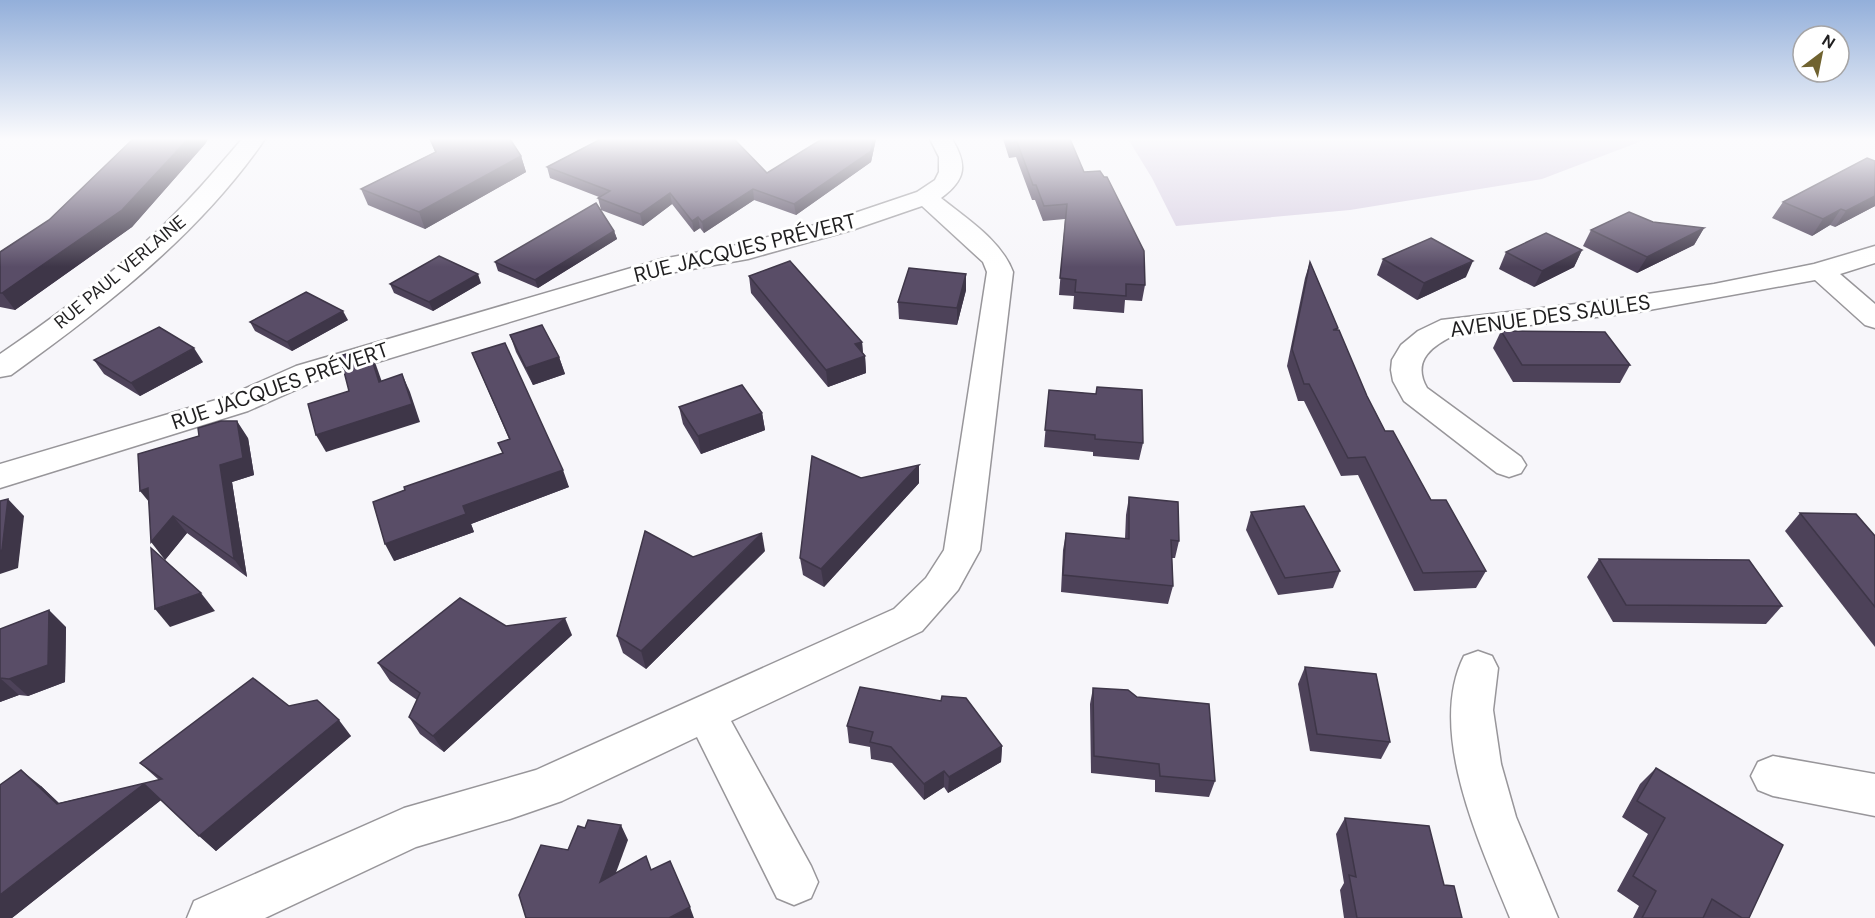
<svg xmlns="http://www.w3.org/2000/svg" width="1875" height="918" viewBox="0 0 1875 918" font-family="'DM Sans',sans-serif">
<rect width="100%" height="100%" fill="#f7f6fa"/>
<path fill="#d9d0e3" d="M 1128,139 L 1647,139 L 1542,179 L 1350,210 L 1176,226 L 1152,178 Z"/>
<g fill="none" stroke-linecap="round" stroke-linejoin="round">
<g stroke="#98969a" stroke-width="3">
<g id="street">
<path d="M 242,139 L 265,139 C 199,235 104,308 11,375 L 0,377 L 0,354 C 53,318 105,280 152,236 C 185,206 214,172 242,139 Z"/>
<path d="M 930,139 L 952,139 C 967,164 967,179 941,198 C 967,219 1001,240 1013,272 L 980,550 L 958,590 L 922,631 L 731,721 L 811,866 L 818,882 L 811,898 L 794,905 L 777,898 L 697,737 L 562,801 L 510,819 L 416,847 L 265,918 L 187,918 L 194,901 L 404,808 L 536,770 L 894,609 L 926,578 L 944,550 L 987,272 L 983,262 L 922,206 L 852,230 L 748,259 L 675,272 L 318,380 L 248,411 L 0,488 L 0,464 L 226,397 L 296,366 L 662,259 L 737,245 L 834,220 L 917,192 L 935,180 L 939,172 L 939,157 Z"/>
<path d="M 1875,246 L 1875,263 L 1840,274 L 1875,304 L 1875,328 L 1865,325 L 1815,280 L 1638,312 L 1457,334 C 1433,345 1411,360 1427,388 L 1521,457 L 1526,465 L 1521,473 L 1509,477 L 1497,473 L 1404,401 L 1393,381 L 1391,370 L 1392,360 L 1401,345 L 1418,331 L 1441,320 L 1601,301 L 1714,284 L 1814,264 Z"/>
<path d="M 1478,651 L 1492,656 L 1498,668 L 1493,710 L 1501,764 L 1516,817 L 1558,918 L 1510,918 C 1481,846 1426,732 1464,656 Z"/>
<path d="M 1773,756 L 1875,774 L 1875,816 L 1773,796 L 1758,790 L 1751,776 L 1758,762 Z"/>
</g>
</g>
<use href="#street" fill="#fff" fill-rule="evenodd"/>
</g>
<g fill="#4d4259">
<path d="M 133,139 L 208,139 L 205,144 L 132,227 L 15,310 L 0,307 L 0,252 L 49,220 Z"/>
<path d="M 430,139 L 521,156 L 526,172 L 425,229 L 368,205 L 361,189 L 435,152 Z"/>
<path d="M 597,139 L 734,139 L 767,173 L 822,139 L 876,139 L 871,162 L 796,215 L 754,200 L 704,233 L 700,228 L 694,232 L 672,204 L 643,226 L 601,210 L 598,198 L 599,197 L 550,178 L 547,167 L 598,140 Z"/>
<path d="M 1003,139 L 1070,139 L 1084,172 L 1145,285 L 1142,301 L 1125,300 L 1124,313 L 1073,309 L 1074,296 L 1059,295 L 1065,219 L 1043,221 L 1035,200 L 1032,200 L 1016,157 L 1009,158 Z"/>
<path d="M 1783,202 L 1875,206 L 1835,227 L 1830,225 L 1812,236 L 1772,218 Z"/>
<path d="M 1653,222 L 1704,228 L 1694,245 L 1637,273 L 1583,246 L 1591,230 Z"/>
<path d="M 614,231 L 617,239 L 538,288 L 498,271 L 495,262 Z"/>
<path d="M 1582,250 L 1574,267 L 1534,287 L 1499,269 L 1506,252 Z"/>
<path d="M 1383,259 L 1466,277 L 1417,300 L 1377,275 Z"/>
<path d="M 1310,262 L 1338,328 L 1337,330 L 1367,396 L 1385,431 L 1431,500 L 1486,571 L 1476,588 L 1414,591 L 1358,475 L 1341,476 L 1304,401 L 1298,401 L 1287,366 L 1305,278 Z"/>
<path d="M 966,274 L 966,290 L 957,325 L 899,319 L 898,302 Z"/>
<path d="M 749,276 L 862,342 L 863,353 L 865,356 L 866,373 L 828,387 L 751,293 Z"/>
<path d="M 481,283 L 433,311 L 394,293 L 390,284 Z"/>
<path d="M 348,320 L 292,351 L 255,331 L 250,322 Z"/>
<path d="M 1501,331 L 1630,365 L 1620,383 L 1513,382 L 1493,348 Z"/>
<path d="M 510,335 L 559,357 L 565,374 L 533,385 L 516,352 Z"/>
<path d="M 472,353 L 569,487 L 471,524 L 474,532 L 394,561 L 502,454 L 509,439 Z"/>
<path d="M 94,360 L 203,362 L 140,396 L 104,374 Z"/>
<path d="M 1097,387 L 1143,443 L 1139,460 L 1093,456 L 1093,452 L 1044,447 L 1049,390 L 1096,394 Z"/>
<path d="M 679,407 L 762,413 L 765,430 L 701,454 L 683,424 Z"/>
<path d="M 248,438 L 254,475 L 232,482 L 247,577 L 187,533 L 165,560 L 148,501 Z"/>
<path d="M 861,478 L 919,483 L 824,587 L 803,575 L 800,558 Z"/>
<path d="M 1129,497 L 1179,541 L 1175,558 L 1172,558 L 1173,586 L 1168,604 L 1061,592 L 1063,550 L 1066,533 L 1125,539 L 1126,515 Z"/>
<path d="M 1251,512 L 1340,571 L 1333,588 L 1278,595 L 1246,530 Z"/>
<path d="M 1800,513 L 1875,536 L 1875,647 L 1785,531 Z"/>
<path d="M 765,551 L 646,669 L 623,653 L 617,636 Z"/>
<path d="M 1599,559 L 1782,606 L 1766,624 L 1613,622 L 1587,577 Z"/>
<path d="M 506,626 L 572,635 L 444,752 L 420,734 L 409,717 L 417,700 L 390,681 L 378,663 Z"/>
<path d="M 66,627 L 65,682 L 28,696 L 19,695 L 0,702 L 0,629 Z"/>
<path d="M 1305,667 L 1390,742 L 1381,759 L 1310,751 L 1298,684 Z"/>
<path d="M 1093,688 L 1215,781 L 1209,797 L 1155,792 L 1155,780 L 1091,773 L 1090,704 Z"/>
<path d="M 289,706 L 351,736 L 216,851 L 161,800 L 12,918 L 41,786 L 59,803 L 159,780 L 140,763 Z"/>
<path d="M 847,726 L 1002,746 L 1001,762 L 948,793 L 944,787 L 924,800 L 892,763 L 871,759 L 870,747 L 849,743 Z"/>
<path d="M 1656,768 L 1749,918 L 1633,918 L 1639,906 L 1617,891 L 1648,834 L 1622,817 L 1640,784 Z"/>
<path d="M 1345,818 L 1444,885 L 1462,918 L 1344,918 L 1340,890 L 1344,883 L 1336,834 Z"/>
</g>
<g fill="#3e3648">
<path d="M 188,139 L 208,139 L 205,144 L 132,227 L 15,310 L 2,293 Z"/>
<path d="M 873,139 L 876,139 L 871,162 L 796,215 L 794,204 Z"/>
<path d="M 521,156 L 526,172 L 425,229 L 419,212 Z"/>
<path d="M 753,189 L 754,200 L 704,233 L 702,222 Z"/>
<path d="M 670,193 L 672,204 L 643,226 L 640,214 Z"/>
<path d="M 1875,196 L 1875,206 L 1835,227 L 1846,211 Z"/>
<path d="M 1841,209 L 1830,225 L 1812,236 L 1823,219 Z"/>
<path d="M 698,217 L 700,228 L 694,232 L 692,221 Z"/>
<path d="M 1704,228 L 1694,245 L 1637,273 L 1647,257 Z"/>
<path d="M 614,231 L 617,239 L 538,288 L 535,280 Z"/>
<path d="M 1582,250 L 1574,267 L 1534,287 L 1542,271 Z"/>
<path d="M 1473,261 L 1466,277 L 1417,300 L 1424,283 Z"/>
<path d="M 478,274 L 481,283 L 433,311 L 429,302 Z"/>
<path d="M 966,274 L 966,290 L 957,325 L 957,308 Z"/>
<path d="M 343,311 L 348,320 L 292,351 L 287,342 Z"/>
<path d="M 862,342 L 863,356 L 865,356 L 866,373 L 828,387 L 826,370 L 855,344 Z"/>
<path d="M 368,347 L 376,365 L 388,399 L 379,382 Z"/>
<path d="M 194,348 L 203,362 L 140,396 L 131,383 Z"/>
<path d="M 559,357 L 565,374 L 533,385 L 526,368 Z"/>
<path d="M 402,374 L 410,392 L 420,422 L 326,452 L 316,435 Z"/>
<path d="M 762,413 L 765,430 L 701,454 L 698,436 Z"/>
<path d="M 237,421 L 248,438 L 254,475 L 232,482 L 247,577 L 234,559 L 220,465 Z"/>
<path d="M 919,465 L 919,483 L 824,587 L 821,569 Z"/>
<path d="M 563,470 L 569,487 L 471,524 L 474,532 L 394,561 L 385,544 L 463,506 Z"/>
<path d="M 148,488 L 154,508 L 140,491 Z"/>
<path d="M 8,499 L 24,516 L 18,568 L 0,574 L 0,551 Z"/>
<path d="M 173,516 L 187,533 L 165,560 L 151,542 Z"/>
<path d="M 762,533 L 765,551 L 646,669 L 641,651 Z"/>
<path d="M 201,593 L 215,611 L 170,627 L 155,609 Z"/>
<path d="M 49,610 L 66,627 L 65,682 L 28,696 L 9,679 Z"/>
<path d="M 565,618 L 572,635 L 444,752 L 433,736 Z"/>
<path d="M 0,678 L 19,695 L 0,702 Z"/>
<path d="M 339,720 L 351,736 L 216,851 L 199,836 Z"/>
<path d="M 1002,746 L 1001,762 L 948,793 L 949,777 Z"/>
<path d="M 21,770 L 41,786 L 76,820 L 57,804 Z"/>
<path d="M 944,771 L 944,787 L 924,800 L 924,784 Z"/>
<path d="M 144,784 L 161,800 L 12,918 L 0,918 L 0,895 Z"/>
<path d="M 621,825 L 628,840 L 607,897 L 600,882 Z"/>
<path d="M 690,907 L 694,918 L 669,918 Z"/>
</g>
<g fill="#594d67" stroke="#3e3648" stroke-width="1.5">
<path d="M 133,139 L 188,139 L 122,210 L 2,293 L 0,293 L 0,252 L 49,220 Z"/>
<path d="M 430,139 L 510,139 L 521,156 L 419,212 L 361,189 L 436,152 Z"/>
<path d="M 601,139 L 734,139 L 767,173 L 822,139 L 873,139 L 871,151 L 794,204 L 753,189 L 702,222 L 698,217 L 692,221 L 670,193 L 640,214 L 598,198 L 610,191 L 547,167 Z"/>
<path d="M 1008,139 L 1070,139 L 1084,172 L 1100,171 L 1104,177 L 1107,177 L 1144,251 L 1145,285 L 1126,284 L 1126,296 L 1075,292 L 1076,280 L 1060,278 L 1067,204 L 1044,206 L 1036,185 L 1033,185 L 1017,142 L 1010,143 Z"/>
<path d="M 1867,158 L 1875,161 L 1875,196 L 1846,211 L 1841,209 L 1823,219 L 1783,202 Z"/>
<path d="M 596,203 L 614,231 L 535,280 L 495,262 Z"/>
<path d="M 1629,212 L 1653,222 L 1704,228 L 1647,257 L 1591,230 Z"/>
<path d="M 1546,233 L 1582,250 L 1542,271 L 1506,252 Z"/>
<path d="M 1431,238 L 1473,261 L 1424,283 L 1383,259 Z"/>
<path d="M 439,256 L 478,274 L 429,302 L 390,284 Z"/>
<path d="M 790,261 L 862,342 L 855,344 L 865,356 L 826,370 L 749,276 Z"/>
<path d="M 1310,262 L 1338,328 L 1333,330 L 1339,330 L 1367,396 L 1385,431 L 1393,431 L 1431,500 L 1446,500 L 1486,571 L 1423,573 L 1365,457 L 1348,458 L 1309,384 L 1304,384 L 1292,349 Z"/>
<path d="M 909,268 L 966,274 L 957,308 L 898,302 Z"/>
<path d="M 306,292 L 343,311 L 287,342 L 250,322 Z"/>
<path d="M 542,325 L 559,357 L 526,368 L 510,335 Z"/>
<path d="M 159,327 L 194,348 L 131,383 L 94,360 Z"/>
<path d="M 1501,331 L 1605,332 L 1630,365 L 1522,365 Z"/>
<path d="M 505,343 L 563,470 L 463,506 L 466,514 L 385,544 L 373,502 L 405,490 L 404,487 L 503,453 L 498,443 L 510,439 L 472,353 Z"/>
<path d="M 368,347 L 379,382 L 402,374 L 412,404 L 316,435 L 308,404 L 349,391 L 340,356 Z"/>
<path d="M 742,385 L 762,413 L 698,436 L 679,407 Z"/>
<path d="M 1097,387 L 1142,390 L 1143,443 L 1095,439 L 1095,435 L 1045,430 L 1049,390 L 1096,394 Z"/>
<path d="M 221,421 L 237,421 L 243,458 L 220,465 L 234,559 L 173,516 L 151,542 L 148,488 L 140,491 L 138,454 L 199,436 L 198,428 Z"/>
<path d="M 812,456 L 861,478 L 919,465 L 821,569 L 800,558 Z"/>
<path d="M 1129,497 L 1178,502 L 1179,541 L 1171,540 L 1173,586 L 1063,575 L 1066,533 L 1129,539 Z"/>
<path d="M 8,499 L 2,550 L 0,551 L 0,501 Z"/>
<path d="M 1304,506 L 1340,571 L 1285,578 L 1251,512 Z"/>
<path d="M 1800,513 L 1856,514 L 1875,536 L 1875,607 Z"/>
<path d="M 645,531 L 693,557 L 762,533 L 641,651 L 617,636 Z"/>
<path d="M 151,548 L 201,593 L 155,609 Z"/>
<path d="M 1599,559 L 1749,560 L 1782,606 L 1626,605 Z"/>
<path d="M 460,598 L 506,626 L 565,618 L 433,736 L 409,717 L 420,693 L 378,663 Z"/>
<path d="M 49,610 L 48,665 L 9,679 L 0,678 L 0,629 Z"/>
<path d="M 1305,667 L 1376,674 L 1390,742 L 1317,734 Z"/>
<path d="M 253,678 L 289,706 L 317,700 L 339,720 L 199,836 L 144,784 L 0,895 L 0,785 L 21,770 L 57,804 L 162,779 L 140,763 Z"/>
<path d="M 860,687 L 941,701 L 942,696 L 966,698 L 1002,746 L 949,777 L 944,771 L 924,784 L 891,747 L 870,742 L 873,732 L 847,726 Z"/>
<path d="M 1093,688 L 1128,690 L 1137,697 L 1209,704 L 1215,781 L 1160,776 L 1159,764 L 1094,756 Z"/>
<path d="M 1656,768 L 1783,845 L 1749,918 L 1742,918 L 1712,899 L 1703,918 L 1642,918 L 1656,891 L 1633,876 L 1665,818 L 1637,801 Z"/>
<path d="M 1345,818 L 1429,826 L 1444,885 L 1454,886 L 1462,918 L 1357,918 L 1349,875 L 1356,877 Z"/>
<path d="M 588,820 L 621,825 L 600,882 L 646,856 L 651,870 L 670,861 L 690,907 L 669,918 L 526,918 L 519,895 L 541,845 L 568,850 L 578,826 L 585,828 Z"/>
</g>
<linearGradient id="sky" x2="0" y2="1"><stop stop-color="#93afda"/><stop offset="0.52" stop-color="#fbfbfd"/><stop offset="1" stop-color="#fbfbfd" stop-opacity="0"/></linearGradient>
<rect width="1875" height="267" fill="url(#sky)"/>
<g text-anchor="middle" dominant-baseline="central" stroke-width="6" stroke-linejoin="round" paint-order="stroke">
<g font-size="18" fill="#201f20" stroke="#fff">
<text transform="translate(120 272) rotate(-40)">RUE PAUL VERLAINE</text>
</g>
<g font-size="21" fill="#201f20" stroke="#fff">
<text transform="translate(745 248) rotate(-14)">RUE JACQUES PRÉVERT</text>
<text transform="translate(1550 316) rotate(-8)">AVENUE DES SAULES</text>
<text transform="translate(280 386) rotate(-19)">RUE JACQUES PRÉVERT</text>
</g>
</g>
<g transform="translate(1821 54) rotate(32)"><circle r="28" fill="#ffffff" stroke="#a6a5a6" stroke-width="1.5"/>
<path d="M0-4.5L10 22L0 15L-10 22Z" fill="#706330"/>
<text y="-9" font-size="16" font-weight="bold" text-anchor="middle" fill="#201f20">N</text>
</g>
</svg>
